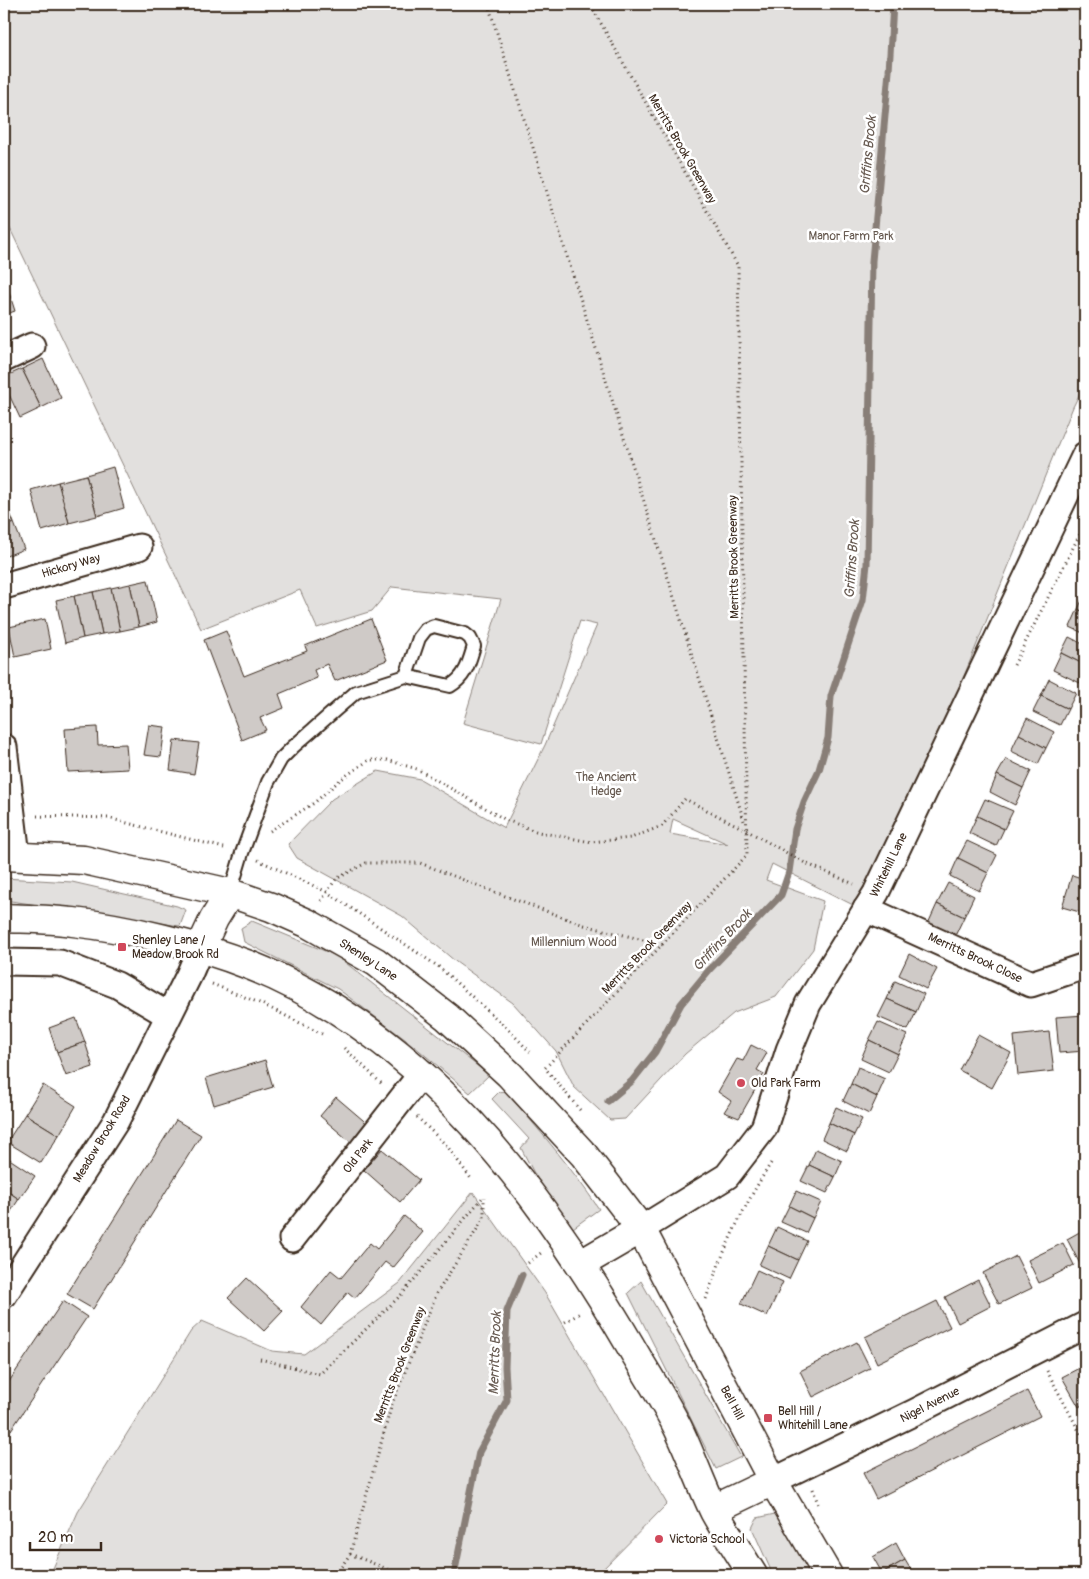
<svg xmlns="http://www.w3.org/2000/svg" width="1089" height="1579" viewBox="0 0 1089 1579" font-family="Pangolin,sans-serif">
<rect width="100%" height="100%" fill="#fff"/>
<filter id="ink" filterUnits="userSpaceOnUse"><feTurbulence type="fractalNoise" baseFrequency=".02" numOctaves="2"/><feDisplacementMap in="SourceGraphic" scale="10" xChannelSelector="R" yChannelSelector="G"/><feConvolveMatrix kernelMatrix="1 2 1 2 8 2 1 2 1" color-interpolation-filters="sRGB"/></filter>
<g filter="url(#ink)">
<g fill="#e2e0de" stroke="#8e857e" fill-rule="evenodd">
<path d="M 4,4 L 1085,4 L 1085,383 L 1073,407 L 876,893 L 859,908 L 772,864 L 766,880 L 823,901 L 813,949 L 776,997 L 734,1013 L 685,1054 L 625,1119 L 610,1120 L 574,1087 L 556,1051 L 513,1003 L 456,962 L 402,916 L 297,858 L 288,844 L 332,799 L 378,771 L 420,779 L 504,828 L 545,745 L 597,625 L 580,621 L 541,744 L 463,723 L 501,599 L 392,587 L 372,611 L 317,628 L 300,590 L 201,629 L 4,216 ZM 673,819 L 728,844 L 670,834 Z"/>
<path d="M 4,878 L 72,882 L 177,906 L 186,910 L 180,926 L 4,900 Z"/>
<path d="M 252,921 L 337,956 L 489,1075 L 470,1093 L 414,1046 L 338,989 L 244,942 L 241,928 Z"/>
<path d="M 505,1091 C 538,1128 571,1167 599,1209 L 573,1228 L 535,1175 L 521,1148 L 529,1139 L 492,1099 L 499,1092 Z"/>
<path d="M 473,1192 L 545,1293 L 667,1504 L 597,1575 L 50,1575 L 78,1512 L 191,1331 L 202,1321 L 272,1351 L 304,1354 L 400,1283 Z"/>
<path d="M 641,1281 L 741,1457 L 716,1469 L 628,1293 Z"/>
<path d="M 779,1513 L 812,1575 L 773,1575 L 752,1528 L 757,1518 Z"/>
</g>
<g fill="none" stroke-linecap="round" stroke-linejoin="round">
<g stroke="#887e77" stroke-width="7">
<path d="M 608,1101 L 632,1081 L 655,1052 L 681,1004 L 710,969 L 781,895 L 789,872 L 795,829 L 804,802 L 819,770 L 828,738 L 831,696 L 863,600 L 867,564 L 872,261 L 889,71 L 893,4"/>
<path d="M 454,1575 L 479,1452 L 507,1400 L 505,1367 L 507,1311 L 522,1275"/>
</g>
</g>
<g fill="#cfcac7" stroke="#3b2a1e">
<path d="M 4,277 L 15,311 L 4,315 Z"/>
<path d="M 43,359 L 61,398 L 41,408 L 22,369 Z"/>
<path d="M 22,369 L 41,408 L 20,418 L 4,384 L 4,377 Z"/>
<path d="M 113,467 L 124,508 L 97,516 L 86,475 Z"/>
<path d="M 86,475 L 97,516 L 69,523 L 58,482 Z"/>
<path d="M 58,482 L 69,523 L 42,531 L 31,490 Z"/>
<path d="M 4,498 L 14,523 L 4,527 Z"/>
<path d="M 14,523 L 24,549 L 4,557 L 4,527 Z"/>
<path d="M 148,580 L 157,622 L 139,627 L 130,584 Z"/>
<path d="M 130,584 L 139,627 L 120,631 L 111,588 Z"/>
<path d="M 111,588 L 120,631 L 102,634 L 93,592 Z"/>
<path d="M 93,592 L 102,634 L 83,638 L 74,596 Z"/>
<path d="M 1085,594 L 1085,613 L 1078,609 Z"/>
<path d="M 74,596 L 83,638 L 65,643 L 56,600 Z"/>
<path d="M 1078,609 L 1085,613 L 1085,634 L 1070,627 Z"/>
<path d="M 45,619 L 51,649 L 15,657 L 9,627 Z"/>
<path d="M 371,619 L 387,660 L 335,681 L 327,664 L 314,670 L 317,678 L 279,694 L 284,708 L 260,718 L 266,730 L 242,740 L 204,640 L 226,631 L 244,676 L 307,651 L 305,646 Z"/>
<path d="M 1069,637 L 1085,645 L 1085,665 L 1061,653 Z"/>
<path d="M 1061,653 L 1085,665 L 1085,672 L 1080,683 L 1053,670 Z"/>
<path d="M 1049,679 L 1076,693 L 1068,709 L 1041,696 Z"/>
<path d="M 1041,696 L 1068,709 L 1060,725 L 1033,712 Z"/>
<path d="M 1027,718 L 1054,732 L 1046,748 L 1019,734 Z"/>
<path d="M 149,725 L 165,727 L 161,757 L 144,755 Z"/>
<path d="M 97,727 L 98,745 L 126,744 L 128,769 L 68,772 L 65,729 Z"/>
<path d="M 1019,734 L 1046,748 L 1038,764 L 1011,751 Z"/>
<path d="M 174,740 L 199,743 L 194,774 L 170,770 Z"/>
<path d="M 1006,759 L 1031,771 L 1023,788 L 997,775 Z"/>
<path d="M 997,775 L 1023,788 L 1015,805 L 990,792 Z"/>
<path d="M 985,799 L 1013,811 L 1004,829 L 977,816 Z"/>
<path d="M 977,816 L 1004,829 L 996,846 L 969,833 Z"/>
<path d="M 967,841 L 997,855 L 988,873 L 958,858 Z"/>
<path d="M 958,858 L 988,873 L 979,891 L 950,876 Z"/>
<path d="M 1072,875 L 1085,879 L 1085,906 L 1083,913 L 1062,907 Z"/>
<path d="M 948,883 L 974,896 L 964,917 L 937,904 Z"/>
<path d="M 937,904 L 964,917 L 954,938 L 927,926 Z"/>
<path d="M 909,954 L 937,969 L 926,989 L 899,975 Z"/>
<path d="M 895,981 L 924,994 L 916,1012 L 887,999 Z"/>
<path d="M 887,999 L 916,1012 L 908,1030 L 878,1017 Z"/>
<path d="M 1085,1015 L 1085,1051 L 1059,1053 L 1056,1017 Z"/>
<path d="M 76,1018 L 85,1042 L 57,1052 L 49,1028 Z"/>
<path d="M 878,1022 L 907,1035 L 898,1054 L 869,1040 Z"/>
<path d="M 1049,1032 L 1054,1071 L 1018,1075 L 1014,1036 Z"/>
<path d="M 978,1035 L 1011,1053 L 992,1088 L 959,1070 Z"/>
<path d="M 869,1040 L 898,1054 L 889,1072 L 861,1059 Z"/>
<path d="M 85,1042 L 93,1067 L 66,1076 L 57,1052 Z"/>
<path d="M 751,1045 L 767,1053 L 757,1070 L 764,1074 L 739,1118 L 724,1112 L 731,1101 L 718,1092 L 737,1059 L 743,1061 Z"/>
<path d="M 265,1060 L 273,1087 L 214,1105 L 206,1078 Z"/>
<path d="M 858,1067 L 885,1079 L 877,1097 L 851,1084 Z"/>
<path d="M 851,1084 L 877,1097 L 869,1114 L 843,1101 Z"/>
<path d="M 43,1085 L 76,1106 L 59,1135 L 25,1114 Z"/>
<path d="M 336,1097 L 370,1126 L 354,1145 L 320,1116 Z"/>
<path d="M 836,1107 L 862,1119 L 854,1135 L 829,1123 Z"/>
<path d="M 25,1114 L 59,1135 L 41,1163 L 7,1142 Z"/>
<path d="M 176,1120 L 201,1135 L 93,1309 L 67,1294 Z"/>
<path d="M 829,1123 L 854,1135 L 847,1151 L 822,1139 Z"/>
<path d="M 382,1149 L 419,1180 L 400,1202 L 364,1170 Z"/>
<path d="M 816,1149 L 842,1161 L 835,1177 L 809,1165 Z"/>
<path d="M 5,1156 L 35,1176 L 19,1199 L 4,1189 Z"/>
<path d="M 809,1165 L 835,1177 L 827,1193 L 801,1181 Z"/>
<path d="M 4,1189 L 19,1199 L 4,1222 Z"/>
<path d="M 796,1191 L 821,1202 L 813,1218 L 789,1206 Z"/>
<path d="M 789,1206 L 813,1218 L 806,1233 L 781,1222 Z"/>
<path d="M 404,1216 L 423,1232 L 393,1268 L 385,1262 L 355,1298 L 348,1292 L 321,1325 L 301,1307 L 331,1270 L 341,1278 L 370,1243 L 377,1249 Z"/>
<path d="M 777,1227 L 807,1241 L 798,1260 L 768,1246 Z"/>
<path d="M 1085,1229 L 1085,1261 L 1080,1264 L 1067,1239 Z"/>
<path d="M 1063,1243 L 1074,1265 L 1039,1283 L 1028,1260 Z"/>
<path d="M 768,1246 L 798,1260 L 789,1279 L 759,1265 Z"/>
<path d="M 1016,1256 L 1032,1288 L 999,1304 L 983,1273 Z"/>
<path d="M 757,1270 L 783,1282 L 767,1316 L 741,1304 Z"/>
<path d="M 247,1278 L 283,1311 L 264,1331 L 228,1298 Z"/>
<path d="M 978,1280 L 991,1306 L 958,1323 L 945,1297 Z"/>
<path d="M 63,1301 L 87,1317 L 11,1430 L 4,1425 L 4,1389 Z"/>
<path d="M 937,1301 L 950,1327 L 877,1363 L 865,1337 Z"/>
<path d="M 857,1342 L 870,1368 L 813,1397 L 800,1371 Z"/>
<path d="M 1085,1365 L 1085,1403 L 1079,1407 L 1062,1377 Z"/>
<path d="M 1027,1391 L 1040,1416 L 876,1499 L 863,1473 Z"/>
<path d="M 896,1543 L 905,1560 L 882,1573 L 873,1557 Z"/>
<path d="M 905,1560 L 914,1575 L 883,1575 L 882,1573 Z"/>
</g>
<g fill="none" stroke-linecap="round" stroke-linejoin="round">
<g stroke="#3b2a1e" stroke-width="16">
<path id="lane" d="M 230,893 L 242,853 L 268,782 L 281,759 L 293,747 L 356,692 L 406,676 L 450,686 C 466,677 469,662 474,646 L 470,638 L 465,634 L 434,626 L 426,629 L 419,638 L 406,676"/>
</g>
<g stroke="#3b2a1e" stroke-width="29">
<g id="street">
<path d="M 4,359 L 32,346"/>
<path d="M 4,586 L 139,547"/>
<path d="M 4,747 L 17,856"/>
<path d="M 866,909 L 1031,984 L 1085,966"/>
<path d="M 4,962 L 60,963 L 117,985 L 168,1015"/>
<path d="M 641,1229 L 727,1176 L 764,1128 L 789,1050 L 808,1004 L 876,893 L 1085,455"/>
<path d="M 292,1239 L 422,1073"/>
<path d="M 4,1295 L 116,1121 L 189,975 L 200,949"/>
<path d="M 773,1481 L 915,1412 L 1085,1325"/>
</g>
</g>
<g stroke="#3b2a1e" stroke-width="31">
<g id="secondary">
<path d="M 4,856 L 84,860 L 230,893 L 271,907 L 307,923 L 376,962 L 447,1017 L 509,1074 L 584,1155 L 641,1229 L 773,1481 L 828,1575"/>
<path d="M 4,918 C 27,919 50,919 73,922 C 127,928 198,945 249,965 C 423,1034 539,1189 630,1345 C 646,1373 664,1400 678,1428 C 691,1455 701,1484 714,1511 C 726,1533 740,1554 753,1575"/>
<path d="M 200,949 L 214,919 L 230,893"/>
<path d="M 581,1264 L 641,1229"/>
<path d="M 715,1512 L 727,1503 L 773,1481"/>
</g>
</g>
<g stroke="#3b2a1e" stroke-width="3" stroke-dasharray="1 4" stroke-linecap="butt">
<path d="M 488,4 L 745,824"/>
<path d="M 1014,665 L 1085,524"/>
<path d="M 37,816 L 108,818 L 224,848"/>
<path d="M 270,831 L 314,803 L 340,780 L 369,760 L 387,760 L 417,769 L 506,820 L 538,832 L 591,842 L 631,838 L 662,826 L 685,799 L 746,830 L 805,863 L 854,884"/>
<path d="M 258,860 L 327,892 L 439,967 L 507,1028 L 530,1052"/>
<path d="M 321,901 L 336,879 L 366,863 L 420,863 L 505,896 L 584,925 L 663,945"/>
<path d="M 212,984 L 262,1004 L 322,1034"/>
<path d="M 344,1048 L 383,1085"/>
<path d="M 580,1110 L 545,1068 L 747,855 L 738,266 L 590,4"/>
<path d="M 417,1117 L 447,1146 L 472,1180"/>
<path d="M 528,1263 L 541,1253"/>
<path d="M 706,1299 C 722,1252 744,1205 771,1163"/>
<path d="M 565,1322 L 582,1312"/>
<path d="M 260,1359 L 320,1374 L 403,1293 L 483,1197"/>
<path d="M 1047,1371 L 1085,1442"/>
<path d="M 813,1489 L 818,1504"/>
<path d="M 350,1554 L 402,1575"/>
<path d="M 336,1575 L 350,1554 L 392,1404 L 437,1293 L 484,1218 L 484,1197"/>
</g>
<use href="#lane" stroke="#fff" stroke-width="12"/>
<use href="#street" stroke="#fff" stroke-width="25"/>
<use href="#secondary" stroke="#fff" stroke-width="28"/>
</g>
</g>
<g fill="#d1495b" stroke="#fff" stroke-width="2">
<rect x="117" y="942" width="10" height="10" rx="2.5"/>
<circle cx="741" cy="1083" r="5"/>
<rect x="763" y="1413" width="10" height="10" rx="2.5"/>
<circle cx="659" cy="1539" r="5"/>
</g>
<g text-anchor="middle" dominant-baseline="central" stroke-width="5" stroke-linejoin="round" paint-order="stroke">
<g font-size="12" fill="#3b2a1e" stroke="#fff">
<text transform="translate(682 149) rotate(60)">Merritts Brook Greenway</text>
<text transform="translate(734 557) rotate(-91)">Merritts Brook Greenway</text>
<text transform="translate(71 566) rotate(-16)">Hickory Way</text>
<text transform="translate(889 865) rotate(-64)">Whitehill Lane</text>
<text transform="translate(647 948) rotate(-46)">Merritts Brook Greenway</text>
<text transform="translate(975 958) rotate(25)">Merritts Brook Close</text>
<text transform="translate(368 960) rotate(33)">Shenley Lane</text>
<text transform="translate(102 1139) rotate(-59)">Meadow Brook Road</text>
<text transform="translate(358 1156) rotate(-52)">Old Park</text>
<text transform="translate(400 1365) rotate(-69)">Merritts Brook Greenway</text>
<text transform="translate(732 1403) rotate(62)">Bell Hill</text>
<text transform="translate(930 1405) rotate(-27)">Nigel Avenue</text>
</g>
<g font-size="12" fill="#65584e" stroke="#fff">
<text x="851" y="236">Manor Farm Park</text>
<text x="606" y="777">The Ancient<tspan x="606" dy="14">Hedge</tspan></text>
<text x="574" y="942">Millennium Wood</text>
</g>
<g font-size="12" fill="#3b2a1e" stroke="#fff" text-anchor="start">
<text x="132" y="940">Shenley Lane /<tspan x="132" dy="14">Meadow Brook Rd</tspan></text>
<text x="751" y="1083">Old Park Farm</text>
<text x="778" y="1411">Bell Hill /<tspan x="778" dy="14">Whitehill Lane</tspan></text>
<text x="669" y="1539">Victoria School</text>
</g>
<g font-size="14" font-style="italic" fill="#685b52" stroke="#fff">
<text transform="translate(868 155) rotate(-85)">Griffins Brook</text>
<text transform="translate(852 559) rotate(-86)">Griffins Brook</text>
<text transform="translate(722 940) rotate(-47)">Griffins Brook</text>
<text transform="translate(495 1353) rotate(-88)">Merritts Brook</text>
</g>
</g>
<rect width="1089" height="1579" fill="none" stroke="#fff" stroke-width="20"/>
<rect x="10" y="10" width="1069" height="1559" fill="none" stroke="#3b2a1e" stroke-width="2" filter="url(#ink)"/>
<path d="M30 1542v8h71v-8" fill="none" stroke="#3b2a1e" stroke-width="2.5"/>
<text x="38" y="1542" font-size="15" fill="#3b2a1e" stroke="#ffffff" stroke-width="4" paint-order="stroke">20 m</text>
</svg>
